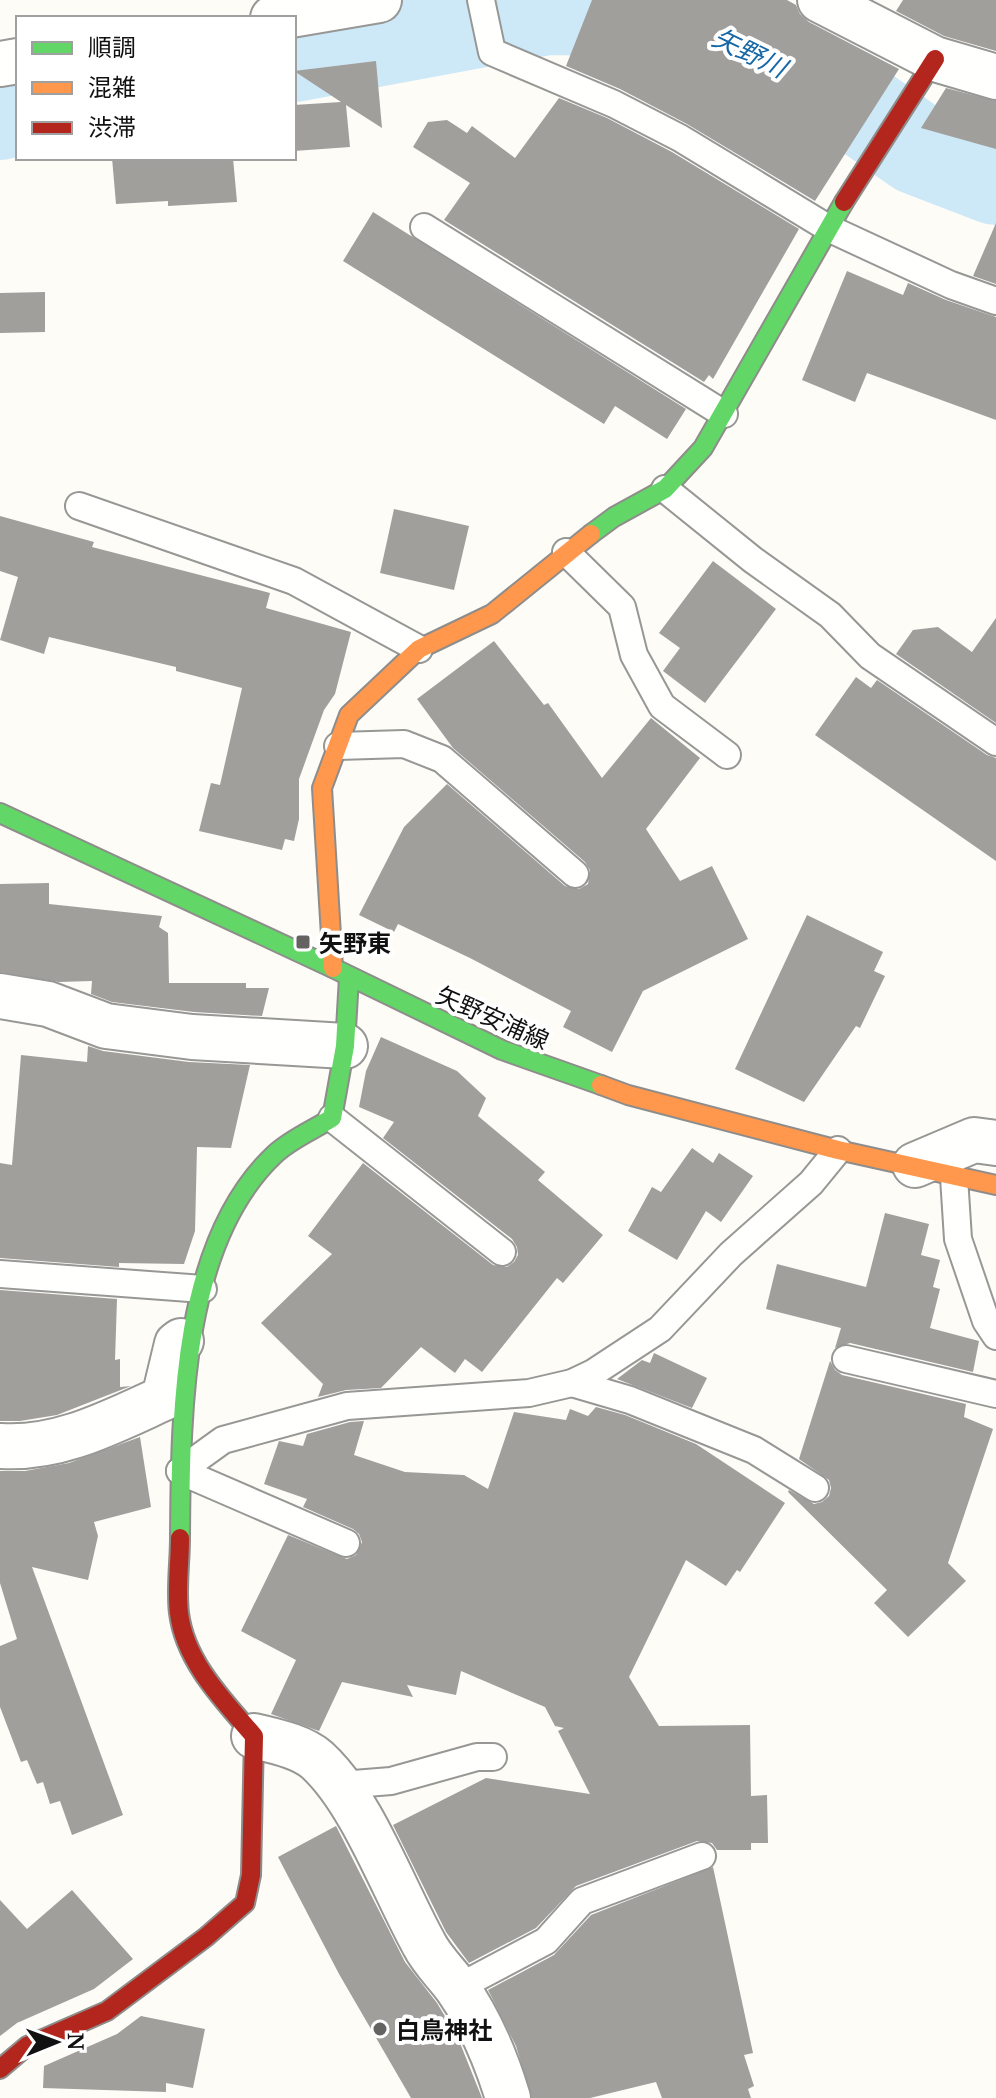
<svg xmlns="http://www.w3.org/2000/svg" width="996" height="2098" viewBox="0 0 996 2098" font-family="'Noto Serif','Noto Sans JP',serif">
<rect width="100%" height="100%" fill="#fdfcf7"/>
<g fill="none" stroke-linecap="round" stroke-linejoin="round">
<g stroke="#cde8f7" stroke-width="92">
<path d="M 294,56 L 547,9 L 668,11 L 769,57 L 845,98 L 918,149 L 996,179"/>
<path d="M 0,114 L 18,109"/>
</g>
</g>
<g fill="#a19f9c">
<path d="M 592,0 L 787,0 L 796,5 L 800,14 L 809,22 L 899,69 L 815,201 L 687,124 L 620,89 L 566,66 Z"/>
<path d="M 903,0 L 996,0 L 996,51 L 944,36 L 896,11 Z"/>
<path d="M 376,61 L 382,128 L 346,105 L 350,147 L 294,151 L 294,105 L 341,102 L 294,71 Z"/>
<path d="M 946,88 L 996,101 L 996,149 L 921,128 Z"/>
<path d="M 559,98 L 607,118 L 672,152 L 799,229 L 713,379 L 709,375 L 704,382 L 444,220 L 470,183 L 413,147 L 428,122 L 447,120 L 467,133 L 472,126 L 515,158 Z"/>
<path d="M 112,158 L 233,158 L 237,202 L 168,206 L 168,201 L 116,204 Z"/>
<path d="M 373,212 L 686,409 L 667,439 L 615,406 L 604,424 L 343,261 Z"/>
<path d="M 996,223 L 996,284 L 973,276 Z"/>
<path d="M 847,271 L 903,295 L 908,283 L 946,300 L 996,317 L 996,420 L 867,373 L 855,402 L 802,380 Z"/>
<path d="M 45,292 L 45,332 L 0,333 L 0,293 Z"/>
<path d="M 394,509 L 469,526 L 454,590 L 380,573 Z"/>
<path d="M 0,516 L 94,542 L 92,547 L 270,593 L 266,608 L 351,632 L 335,694 L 324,710 L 299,779 L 299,819 L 294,841 L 285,839 L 282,850 L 199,831 L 211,783 L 220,785 L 242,688 L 176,671 L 176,667 L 49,637 L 44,654 L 0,640 L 18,577 L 0,571 Z"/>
<path d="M 713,561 L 776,609 L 705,703 L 663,671 L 680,648 L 659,633 Z"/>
<path d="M 996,618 L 996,723 L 896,654 L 913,630 L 938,627 L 972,652 Z"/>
<path d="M 494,641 L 544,705 L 548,703 L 602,778 L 651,718 L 700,758 L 646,829 L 680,881 L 712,866 L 748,939 L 643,991 L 612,1052 L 563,1027 L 571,1011 L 470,958 L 398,924 L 394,932 L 359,915 L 404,827 L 447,784 L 565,886 L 579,889 L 588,884 L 590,870 L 585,862 L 453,748 L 417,699 Z"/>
<path d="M 856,677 L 871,688 L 877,680 L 987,755 L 996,758 L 996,861 L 815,735 Z"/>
<path d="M 49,883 L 49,904 L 162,916 L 159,927 L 168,933 L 169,983 L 246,983 L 246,988 L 269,988 L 262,1016 L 194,1012 L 112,1002 L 91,994 L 92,981 L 59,982 L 0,972 L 0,884 Z"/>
<path d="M 807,915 L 883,952 L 874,971 L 885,976 L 860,1028 L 856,1026 L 804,1102 L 735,1069 Z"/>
<path d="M 381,1037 L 457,1071 L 486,1098 L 478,1116 L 545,1172 L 538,1180 L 603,1235 L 563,1283 L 557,1278 L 482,1372 L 465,1359 L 455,1373 L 421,1347 L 381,1388 L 346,1390 L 318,1397 L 323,1384 L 261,1323 L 332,1254 L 308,1236 L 363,1163 L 493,1265 L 507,1267 L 514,1262 L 518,1255 L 517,1247 L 512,1239 L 383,1138 L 394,1122 L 359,1107 L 366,1071 Z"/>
<path d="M 88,1046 L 103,1051 L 189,1062 L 250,1065 L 231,1148 L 197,1147 L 195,1231 L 184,1264 L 119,1263 L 119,1267 L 0,1258 L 0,1163 L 12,1165 L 21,1055 L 87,1062 Z"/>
<path d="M 692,1148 L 713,1163 L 719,1153 L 753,1176 L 721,1222 L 706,1211 L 677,1260 L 628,1231 L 652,1187 L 661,1192 Z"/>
<path d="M 885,1213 L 929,1224 L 921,1255 L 940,1260 L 933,1287 L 940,1289 L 930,1328 L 979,1341 L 973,1372 L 850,1343 L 835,1348 L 841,1328 L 766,1309 L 777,1264 L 866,1287 Z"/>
<path d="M 0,1290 L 117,1299 L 115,1360 L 120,1359 L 120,1387 L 131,1386 L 57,1415 L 20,1421 L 0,1421 Z"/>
<path d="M 654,1353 L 707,1378 L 692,1408 L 617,1379 L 642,1360 L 650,1363 Z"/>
<path d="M 830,1361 L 835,1370 L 842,1375 L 966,1404 L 964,1417 L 993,1429 L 948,1563 L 966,1581 L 908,1637 L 874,1603 L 887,1590 L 788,1492 L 789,1490 L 814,1504 L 822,1502 L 829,1496 L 831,1488 L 829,1480 L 799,1459 Z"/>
<path d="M 596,1407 L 625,1415 L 696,1444 L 785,1503 L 740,1572 L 737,1570 L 726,1586 L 686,1560 L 629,1677 L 659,1726 L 750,1725 L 751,1796 L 767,1795 L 768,1843 L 751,1843 L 751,1850 L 717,1850 L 712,1843 L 697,1841 L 576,1886 L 536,1928 L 469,1963 L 446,1932 L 393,1825 L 486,1778 L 590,1794 L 558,1731 L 564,1728 L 555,1726 L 545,1707 L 461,1671 L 456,1695 L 407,1685 L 413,1697 L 342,1682 L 319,1731 L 271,1714 L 296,1660 L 241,1631 L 288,1535 L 347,1559 L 356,1555 L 362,1542 L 359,1534 L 353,1529 L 303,1507 L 307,1499 L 264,1484 L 279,1441 L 303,1446 L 307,1434 L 350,1422 L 364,1421 L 354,1455 L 405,1472 L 464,1475 L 488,1489 L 514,1412 L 566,1420 L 570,1409 L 588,1416 Z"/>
<path d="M 140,1437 L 151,1507 L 94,1522 L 98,1536 L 88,1580 L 32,1567 L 123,1815 L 72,1835 L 60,1801 L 50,1804 L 43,1782 L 37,1784 L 27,1760 L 21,1762 L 0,1707 L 0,1646 L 17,1639 L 0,1583 L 0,1471 L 25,1471 L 69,1463 Z"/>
<path d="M 336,1826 L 405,1962 L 437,2003 L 458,2038 L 482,2098 L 411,2098 L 339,1974 L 278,1857 Z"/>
<path d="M 713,1867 L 753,2053 L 744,2055 L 754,2086 L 748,2089 L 751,2098 L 662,2098 L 656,2082 L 590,2098 L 532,2098 L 516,2046 L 488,1990 L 554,1955 L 591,1915 Z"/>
<path d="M 72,1890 L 133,1959 L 94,1989 L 17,2023 L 0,2036 L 0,1900 L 27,1929 Z"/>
<path d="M 141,2016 L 205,2029 L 193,2088 L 166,2083 L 166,2092 L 43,2088 L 44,2066 L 117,2034 Z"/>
</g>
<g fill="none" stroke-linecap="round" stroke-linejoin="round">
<g stroke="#979795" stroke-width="30">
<g id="lane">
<path d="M 481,0 L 492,52 L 614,104 L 680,138 L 828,228 L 951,285 L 996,301"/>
<path d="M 424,227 L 724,414"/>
<path d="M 665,489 L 753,560 L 830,615 L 870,656 L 996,742"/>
<path d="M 79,506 L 294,581 L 419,649"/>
<path d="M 566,552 L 622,607 L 634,655 L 662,706 L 727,755"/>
<path d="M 338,746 L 404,744 L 442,759 L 575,874"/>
<path d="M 332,1118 L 502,1252"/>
<path d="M 954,1177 L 958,1239 L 986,1321 L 996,1336"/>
<path d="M 0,1274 L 203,1289"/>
<path d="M 846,1359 L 996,1394"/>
<path d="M 572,1383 L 630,1400 L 754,1450 L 815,1488"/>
<path d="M 180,1471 L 223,1440 L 347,1406 L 529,1393 L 572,1383 L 593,1373 L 660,1329 L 731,1254 L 811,1183 L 838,1150"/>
<path d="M 180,1471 L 346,1543"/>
<path d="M 341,1785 L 391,1781 L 477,1757 L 493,1757"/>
<path d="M 457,1988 L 546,1941 L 582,1901 L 702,1856"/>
</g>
</g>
<g stroke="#979795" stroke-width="48">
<g id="street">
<path d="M 820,0 L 935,59 L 996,77"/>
<path d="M 273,18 L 379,0"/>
<path d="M 0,64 L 18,61"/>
<path d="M 0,996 L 48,1004 L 106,1026 L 192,1037 L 345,1046"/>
<path d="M 915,1165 L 974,1140 L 996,1143"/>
<path d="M 0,1446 C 59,1450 111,1422 164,1398 L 177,1344 L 181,1341"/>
<path d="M 254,1736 C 274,1741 301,1746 317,1760 C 362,1801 393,1888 424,1944 C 432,1960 446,1973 457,1988 C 481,2022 496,2058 508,2098"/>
</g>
</g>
<g stroke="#8e8d8b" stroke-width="22">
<g id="fast">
<path d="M 591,534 L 614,517 L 665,489 L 703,448 L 844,202"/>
<path d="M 0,813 L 333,968 L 502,1050 L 601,1085"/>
<path d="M 180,1538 C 181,1417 180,1243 275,1154 C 291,1139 313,1130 332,1118 L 345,1046 L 349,977"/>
</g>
</g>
<g stroke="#8e8d8b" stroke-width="22">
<g id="slow">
<path d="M 333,968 L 322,788 L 349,715 L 419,649 L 492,614 L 591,534"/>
<path d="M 601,1085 L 628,1095 L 838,1150 L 996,1185"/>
</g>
</g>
<g stroke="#8e8d8b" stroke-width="22">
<g id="jam">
<path d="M 844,202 L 935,59"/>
<path d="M 0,2069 L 27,2046 L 107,2011 L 206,1937 L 245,1903 L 251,1875 L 254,1736 C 224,1701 185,1662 179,1613 C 176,1588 180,1563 180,1538"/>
</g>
</g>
<use href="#lane" stroke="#fffffe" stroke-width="26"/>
<use href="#street" stroke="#fffffe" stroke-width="44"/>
<use href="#fast" stroke="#63d668" stroke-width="18"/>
<use href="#slow" stroke="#ff974d" stroke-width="18"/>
<use href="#jam" stroke="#b3261e" stroke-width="18"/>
</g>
<g fill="#646362" stroke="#fff" stroke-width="3">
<rect x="295" y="934" width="16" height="16" rx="4"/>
<circle cx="380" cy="2029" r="8"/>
</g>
<g text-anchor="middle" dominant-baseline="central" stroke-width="8" stroke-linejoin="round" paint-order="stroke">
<g font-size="24" font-weight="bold" fill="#111" stroke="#fff" text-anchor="start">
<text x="319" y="942">矢野東</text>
<text x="396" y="2029">白鳥神社</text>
</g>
<g font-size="24" fill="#111" stroke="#fff">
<text transform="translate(493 1017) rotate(24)">矢野安浦線</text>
</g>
<g font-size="26" font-style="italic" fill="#1768a6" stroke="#fff">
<text transform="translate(750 52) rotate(26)">矢野川</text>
</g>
</g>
<rect x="16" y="16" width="280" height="144" fill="#ffffff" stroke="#a0a0a0" stroke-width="2"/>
<rect x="32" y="42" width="40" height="12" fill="#63d668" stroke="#a0a0a0" stroke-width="2"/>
<text x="88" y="56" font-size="24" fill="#111111">順調</text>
<rect x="32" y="82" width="40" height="12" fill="#ff974d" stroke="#a0a0a0" stroke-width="2"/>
<text x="88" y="96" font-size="24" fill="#111111">混雑</text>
<rect x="32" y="122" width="40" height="12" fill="#b3261e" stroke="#a0a0a0" stroke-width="2"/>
<text x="88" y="136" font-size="24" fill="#111111">渋滞</text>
<g transform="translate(56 2042) rotate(89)" stroke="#ffffff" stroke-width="6" paint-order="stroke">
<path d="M0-6L14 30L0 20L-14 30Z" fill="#111111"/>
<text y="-12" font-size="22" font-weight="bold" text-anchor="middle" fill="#111111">N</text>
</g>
</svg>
